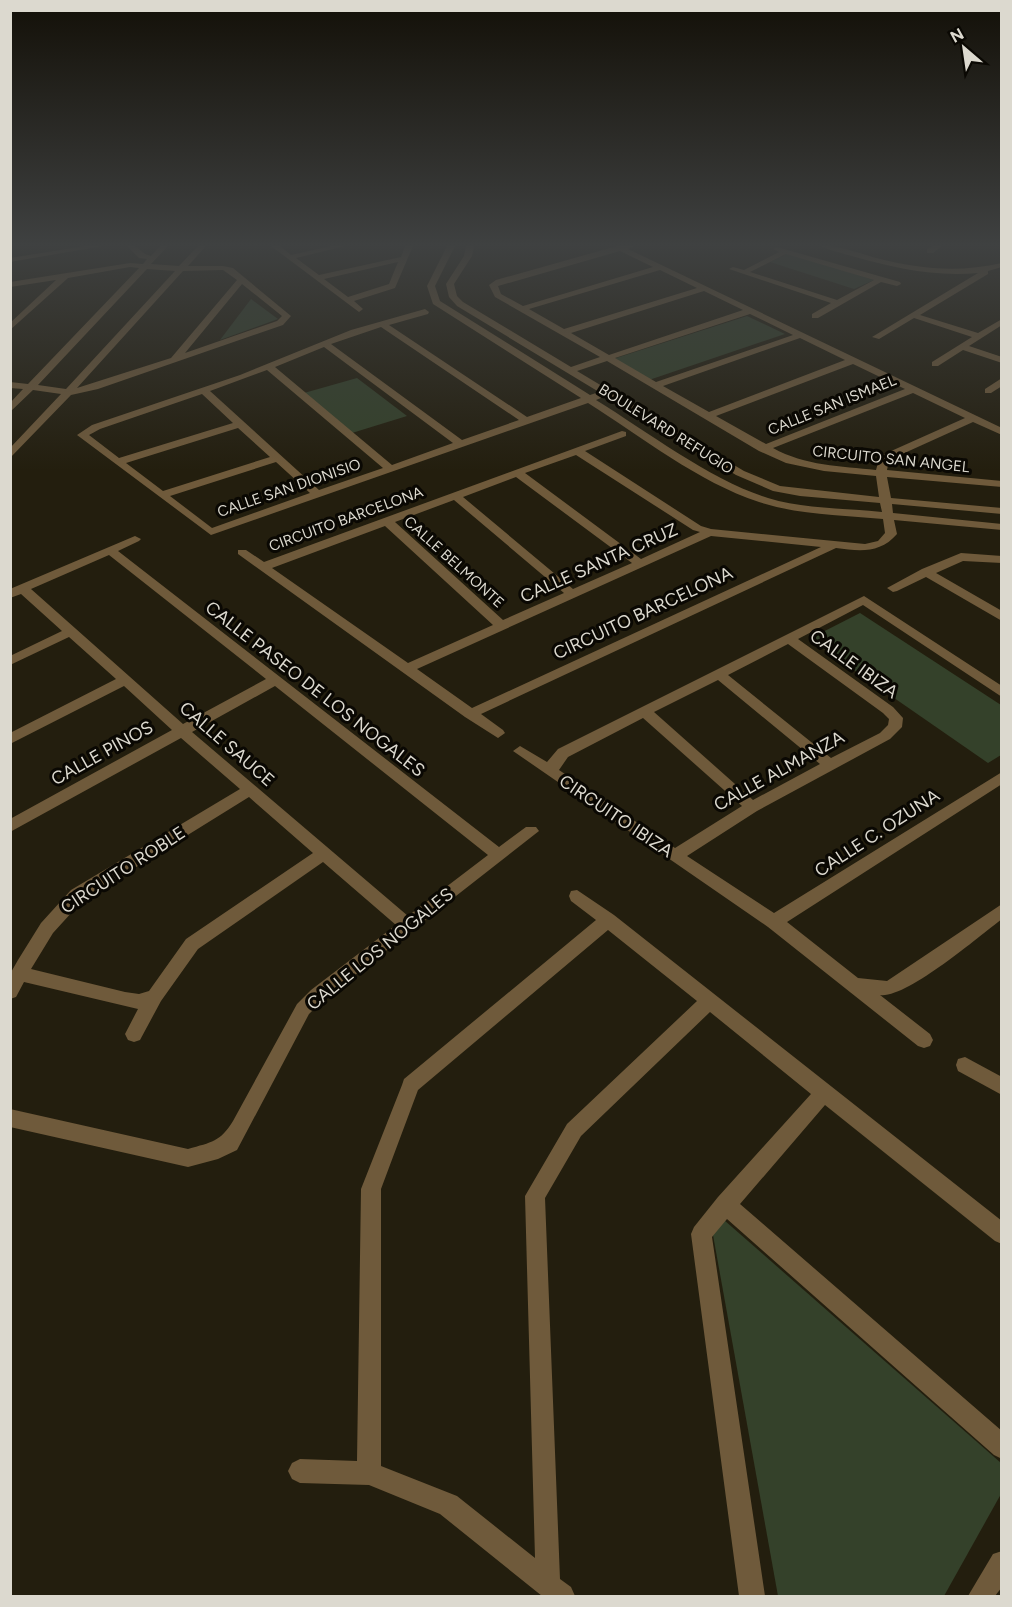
<svg xmlns="http://www.w3.org/2000/svg" width="1012" height="1607" viewBox="0 0 1012 1607" font-family="Figtree,sans-serif">
<rect width="100%" height="100%" fill="#231e0e"/>
<g fill="#34412a">
<path d="M 789,253 L 874,280 L 854,289 L 770,262 Z"/>
<path d="M 251,299 L 278,319 L 220,340 Z"/>
<path d="M 747,316 L 785,334 L 649,380 L 613,359 Z"/>
<path d="M 357,378 L 407,416 L 352,433 L 304,393 Z"/>
<path d="M 860,613 L 1001,705 L 1001,755 L 988,763 L 809,639 Z"/>
<path d="M 724,1220 L 1001,1463 L 1001,1494 L 944,1596 L 778,1596 L 713,1235 Z"/>
</g>
<g fill="none" stroke-linecap="round" stroke-linejoin="round">
<g fill="#6f5a3b" fill-rule="evenodd">
<path d="M 85,246 L 103,246 L 10,262 L 10,258 Z"/>
<path d="M 127,246 L 135,246 L 145,254 L 151,256 L 160,246 L 168,246 L 151,264 L 179,266 L 198,246 L 206,246 L 188,266 L 223,266 L 233,268 L 291,316 L 283,325 L 98,389 L 71,395 L 10,458 L 10,448 L 61,394 L 33,390 L 10,412 L 10,403 L 23,389 L 10,388 L 10,382 L 28,384 L 139,268 L 130,267 L 68,278 L 10,330 L 10,323 L 56,280 L 10,287 L 10,282 L 130,263 L 143,264 L 147,259 L 139,258 ZM 147,269 L 175,271 L 66,389 L 38,385 ZM 223,270 L 237,280 L 171,358 L 77,388 L 183,271 ZM 242,284 L 282,316 L 277,321 L 185,353 Z"/>
<path d="M 271,246 L 280,246 L 291,255 L 331,246 L 345,246 L 296,258 L 319,275 L 401,257 L 405,246 L 413,246 L 395,288 L 354,301 L 363,309 L 359,312 ZM 398,262 L 389,284 L 348,297 L 324,279 Z"/>
<path d="M 447,246 L 455,246 L 435,286 L 440,301 L 590,395 L 599,392 L 457,306 L 449,297 L 446,284 L 464,256 L 466,246 L 474,246 L 472,256 L 454,284 L 457,296 L 463,302 L 571,367 L 600,357 L 495,297 L 489,285 L 496,280 L 617,246 L 634,246 L 628,249 L 1002,428 L 1002,435 L 973,422 L 889,460 L 887,470 L 1002,481 L 1002,487 L 887,477 L 891,498 L 1002,508 L 1002,514 L 892,504 L 893,513 L 1002,524 L 1002,530 L 894,520 L 897,534 C 880,554 859,551 836,548 L 481,714 L 503,730 L 505,733 L 498,738 L 465,717 L 238,554 L 238,550 L 246,550 L 264,562 L 622,431 L 626,432 L 626,436 L 585,451 L 701,526 L 711,529 L 865,544 L 878,541 L 885,533 L 883,519 C 843,515 798,515 759,502 C 698,482 642,437 588,403 L 211,535 L 77,435 L 92,425 L 240,375 L 351,330 L 425,309 L 429,312 L 428,314 L 389,325 L 527,417 L 581,398 L 433,304 L 427,286 ZM 620,251 L 653,267 L 523,306 L 501,294 L 498,286 ZM 660,270 L 697,288 L 564,329 L 529,309 ZM 704,291 L 743,310 L 609,355 L 571,333 ZM 750,314 L 793,335 L 656,382 L 615,358 ZM 381,327 L 519,420 L 462,440 L 331,344 ZM 800,338 L 845,360 L 709,412 L 663,386 ZM 324,347 L 453,443 L 392,465 L 275,367 ZM 607,361 L 759,451 L 786,463 L 824,471 L 876,476 L 879,497 L 780,486 L 744,471 L 577,371 ZM 853,364 L 905,389 L 766,444 L 716,416 ZM 267,370 L 383,468 L 319,490 L 210,391 ZM 913,393 L 965,418 L 880,456 L 876,470 C 841,466 805,466 773,448 ZM 202,394 L 233,423 L 119,458 L 89,435 L 100,429 ZM 606,396 L 736,475 L 773,491 L 800,496 L 880,503 L 882,512 C 845,508 803,509 768,498 C 710,480 648,432 596,400 ZM 238,428 L 270,457 L 163,491 L 126,463 ZM 576,455 L 693,530 L 700,532 L 641,559 L 525,473 ZM 276,462 L 310,493 L 212,528 L 170,496 ZM 516,477 L 632,563 L 573,589 L 463,497 ZM 454,500 L 564,593 L 503,620 L 395,522 ZM 385,526 L 493,625 L 408,663 L 272,568 ZM 711,536 L 821,547 L 472,708 L 417,669 Z"/>
<path d="M 821,246 C 840,245 858,253 876,258 C 919,269 958,273 1002,263 L 1002,267 L 988,271 L 988,274 L 920,315 L 978,333 L 1002,319 L 1002,325 L 969,346 L 1002,357 L 1002,363 L 963,350 L 938,366 L 932,366 L 932,362 L 972,337 L 914,318 L 879,339 L 872,337 L 978,273 C 934,277 894,268 852,256 C 842,253 830,251 821,246 Z"/>
<path d="M 933,246 L 942,246 L 933,253 L 927,253 L 927,249 Z"/>
<path d="M 777,247 L 900,282 L 901,284 L 897,286 L 881,282 L 818,318 L 812,318 L 812,314 L 831,303 L 729,269 L 733,267 L 744,270 L 779,252 L 773,249 ZM 786,254 L 874,280 L 837,300 L 750,272 Z"/>
<path d="M 1002,378 L 1002,386 L 991,393 L 985,393 L 985,389 Z"/>
<path d="M 135,536 L 141,539 L 139,541 L 118,551 L 499,847 L 526,827 L 536,827 L 539,831 L 323,1000 L 309,1014 L 237,1150 L 218,1159 L 188,1167 L 10,1127 L 10,1109 L 188,1149 C 212,1142 220,1142 233,1121 L 297,1004 L 311,990 L 396,925 L 323,862 L 198,949 L 161,1001 L 140,1040 L 134,1042 L 128,1040 L 125,1034 L 138,1009 L 24,982 L 16,997 L 10,999 L 10,974 L 18,960 L 41,923 L 71,890 L 240,789 L 181,738 L 10,832 L 10,819 L 172,730 L 124,686 L 10,744 L 10,733 L 116,679 L 69,637 L 10,665 L 10,656 L 62,631 L 21,594 L 10,598 L 10,589 ZM 109,555 L 266,679 L 183,724 L 31,589 ZM 275,686 L 488,855 L 408,916 L 192,732 ZM 249,797 L 313,853 L 186,939 L 149,991 L 139,994 L 125,992 L 31,969 L 53,933 L 83,900 Z"/>
<path d="M 961,553 L 1002,556 L 1002,563 L 963,561 L 936,573 L 1002,611 L 1002,621 L 926,577 L 897,591 L 893,592 L 887,588 L 922,569 Z"/>
<path d="M 864,596 L 1002,686 L 1002,697 L 863,605 L 798,639 L 893,707 L 903,718 L 902,727 L 890,739 L 757,811 L 687,856 L 774,913 L 1002,772 L 1002,784 L 787,922 L 858,978 L 887,981 L 1002,904 L 1002,919 C 978,937 906,999 880,995 L 930,1034 L 933,1040 L 930,1046 L 924,1048 L 918,1046 L 768,927 L 513,751 L 520,746 L 547,762 L 558,749 ZM 788,644 L 883,713 L 889,719 L 888,725 L 880,733 L 831,758 L 728,675 ZM 718,680 L 820,764 L 753,800 L 654,712 ZM 643,718 L 742,806 L 675,848 L 559,770 L 568,757 Z"/>
<path d="M 577,890 L 614,915 L 1002,1221 L 1002,1244 L 995,1241 L 825,1105 L 740,1204 L 1002,1431 L 1002,1459 L 994,1455 L 727,1219 L 712,1237 L 765,1596 L 739,1596 L 691,1234 L 694,1227 L 718,1197 L 811,1094 L 710,1012 L 581,1136 L 545,1198 L 560,1579 L 571,1587 L 575,1596 L 542,1596 L 440,1514 L 369,1485 L 300,1483 L 292,1479 L 288,1471 L 292,1463 L 300,1459 L 357,1461 L 361,1189 L 402,1085 L 404,1079 L 596,920 L 571,901 L 569,896 L 571,891 ZM 608,930 L 697,1001 L 567,1124 L 525,1196 L 535,1558 L 457,1496 L 381,1466 L 381,1189 L 418,1090 Z"/>
<path d="M 965,1057 L 1002,1077 L 1002,1095 L 958,1071 L 956,1065 L 958,1059 Z"/>
<path d="M 1002,1551 L 1002,1587 L 995,1596 L 968,1596 L 993,1554 Z"/>
</g>
</g>
<linearGradient id="sky" x2="0" y2="1"><stop stop-color="#131008"/><stop offset="0.52" stop-color="#3f4141"/><stop offset="1" stop-color="#3f4141" stop-opacity="0"/></linearGradient>
<rect width="1012" height="471" fill="url(#sky)"/>
<g text-anchor="middle" dominant-baseline="central" stroke-width="6" stroke-linejoin="round" paint-order="stroke">
<g font-size="15" fill="#dcd9cf" stroke="#0a0803">
<text transform="translate(832 405) rotate(-22)">CALLE SAN ISMAEL</text>
<text transform="translate(666 429) rotate(32)">BOULEVARD REFUGIO</text>
<text transform="translate(891 459) rotate(6)">CIRCUITO SAN ANGEL</text>
<text transform="translate(289 488) rotate(-19)">CALLE SAN DIONISIO</text>
<text transform="translate(346 519) rotate(-20)">CIRCUITO BARCELONA</text>
<text transform="translate(454 562) rotate(42)">CALLE BELMONTE</text>
</g>
<g font-size="18" fill="#dcd9cf" stroke="#0a0803">
<text transform="translate(599 563) rotate(-24)">CALLE SANTA CRUZ</text>
<text transform="translate(643 613) rotate(-25)">CIRCUITO BARCELONA</text>
<text transform="translate(854 664) rotate(36)">CALLE IBIZA</text>
<text transform="translate(315 689) rotate(38)">CALLE PASEO DE LOS NOGALES</text>
<text transform="translate(227 744) rotate(41)">CALLE SAUCE</text>
<text transform="translate(102 753) rotate(-29)">CALLE PINOS</text>
<text transform="translate(779 771) rotate(-29)">CALLE ALMANZA</text>
<text transform="translate(616 816) rotate(34)">CIRCUITO IBIZA</text>
<text transform="translate(877 833) rotate(-33)">CALLE C. OZUNA</text>
<text transform="translate(123 870) rotate(-33)">CIRCUITO ROBLE</text>
<text transform="translate(380 949) rotate(-39)">CALLE LOS NOGALES</text>
</g>
</g>
<rect width="1012" height="1607" fill="none" stroke="#dcd9cf" stroke-width="24"/>
<g transform="translate(964 48) rotate(331)" stroke="#0a0803" stroke-width="4.5" paint-order="stroke">
<path d="M0-4.5L10 22L0 15L-10 22Z" fill="#dcd9cf"/>
<text y="-9" font-size="16" font-weight="bold" text-anchor="middle" fill="#dcd9cf">N</text>
</g>
</svg>
